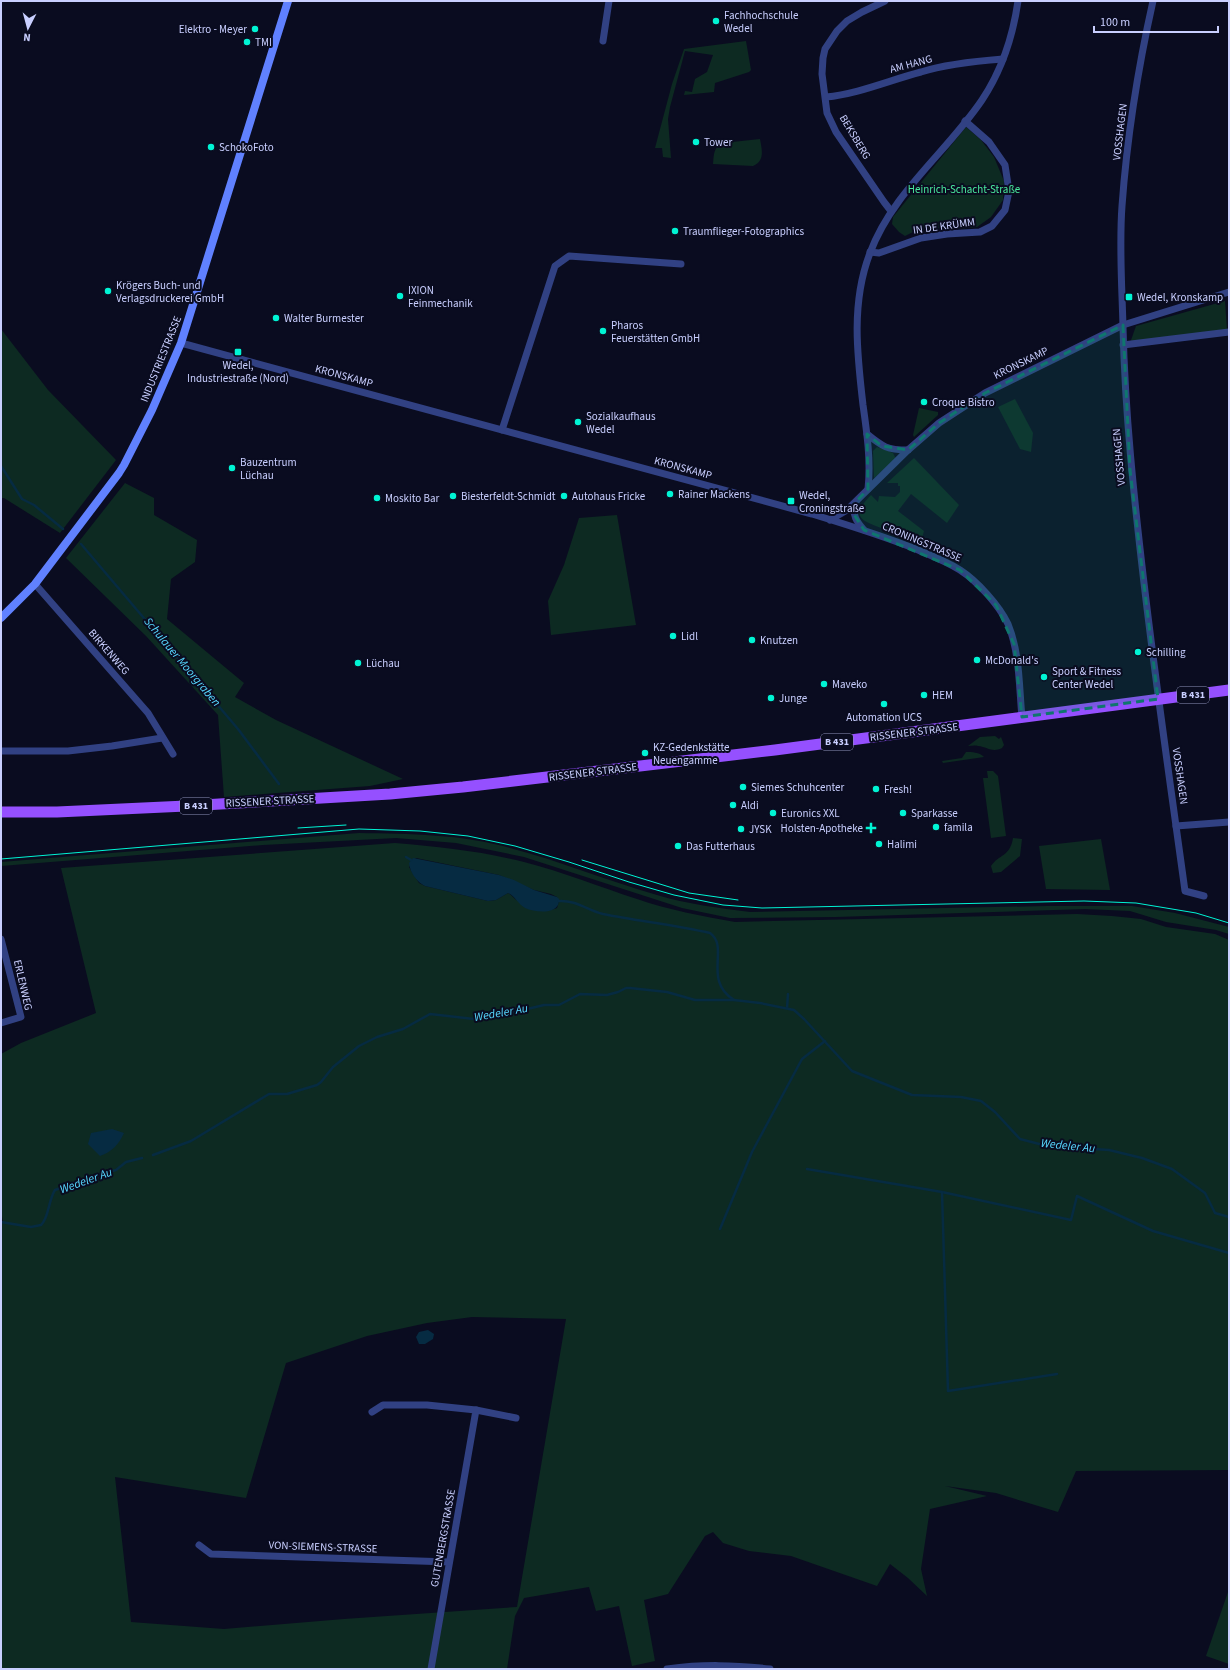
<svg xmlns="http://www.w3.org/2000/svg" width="1230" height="1670" viewBox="0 0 1230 1670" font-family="'Source Sans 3',sans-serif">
<rect width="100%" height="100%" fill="#0a0c20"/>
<g fill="#0d2a22" fill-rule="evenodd">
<path d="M 746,41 L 751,70 L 749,72 L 715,83 L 714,92 L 684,95 L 685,91 L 692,92 L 695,79 L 707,72 L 713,55 L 685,51 L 670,107 L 668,119 L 671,158 L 663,157 L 662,148 L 655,148 L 672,84 L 684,49 Z"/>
<path d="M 966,127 L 981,140 L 994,157 L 1004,181 L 1003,200 L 991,217 L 977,227 L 958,229 L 935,228 L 915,231 L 905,236 L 899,232 L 892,224 L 893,217 Z"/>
<path d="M 760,139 C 762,150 765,161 753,166 L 713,164 C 714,155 713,147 723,143 Z"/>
<path d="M 1225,301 L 1227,330 L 1130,343 L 1136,326 Z"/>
<path d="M 1,329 L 48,390 L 116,460 L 60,533 L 4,498 L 1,498 Z"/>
<path d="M 1015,399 L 1033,433 L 1031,452 L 1020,449 L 998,407 Z"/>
<path d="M 919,408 L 938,412 L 938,415 L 914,437 L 913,435 Z"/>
<path d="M 877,447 L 893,453 L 896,459 L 874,478 L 873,451 Z"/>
<path d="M 914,458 L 959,505 L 947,523 L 911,494 L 898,511 L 924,531 L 922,538 L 893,526 L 890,532 C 869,521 845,522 871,495 L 878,502 L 879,496 L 895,497 L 900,492 L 900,486 L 898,486 L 898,483 L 887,483 Z"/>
<path d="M 125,483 L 154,498 L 154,515 L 197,540 L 195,562 L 171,579 L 167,619 L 244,683 L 235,697 L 276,720 L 403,779 L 370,786 L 224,797 L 218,715 L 146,636 L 66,558 Z"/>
<path d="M 617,515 L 636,625 L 551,635 L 548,601 L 564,565 L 579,518 Z"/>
<path d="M 995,736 L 999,739 L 1001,737 L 1004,745 L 1002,748 C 992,753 988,747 978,746 C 975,745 971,746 968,746 L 980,737 Z"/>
<path d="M 966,752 C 972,752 979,752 984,757 L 943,763 L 942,761 L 962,758 Z"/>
<path d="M 987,771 L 993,771 L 998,776 L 1006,836 L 991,838 L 983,778 L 988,778 Z"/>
<path d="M 359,833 C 409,834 462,834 510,848 C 560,861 608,881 657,895 C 687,904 719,908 750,912 L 1047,906 L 1132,906 L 1175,913 L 1229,927 L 1229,934 L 1216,930 L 1166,922 L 1130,911 L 1085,909 L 836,917 L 730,918 L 682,908 L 524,857 L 456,843 L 396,838 L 263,845 L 1,866 L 1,862 Z"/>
<path d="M 1013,838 L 1022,839 L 1020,856 L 1001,872 L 993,873 L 991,866 C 999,854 1010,857 1013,838 Z"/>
<path d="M 1101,839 L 1110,890 L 1046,889 L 1039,846 Z"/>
<path d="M 395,843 C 440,847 481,851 524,862 C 563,872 600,887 637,899 C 669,910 702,916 735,922 L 1077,914 L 1112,916 L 1141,919 L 1166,927 L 1215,934 L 1229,940 L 1229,1470 L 1076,1471 L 1058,1512 L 996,1493 L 945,1486 L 987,1496 L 930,1509 L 921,1569 L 927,1596 L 908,1578 L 890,1564 L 877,1586 L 791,1556 L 749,1551 L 723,1543 L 713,1532 L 705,1536 L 668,1594 L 644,1600 L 655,1661 L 632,1666 L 619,1606 L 596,1611 L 589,1587 L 524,1598 L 515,1616 L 507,1669 L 1,1669 L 1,1222 L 3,1222 L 1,1211 L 1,1054 L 21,1043 L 96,1013 L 61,868 ZM 416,858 L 499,875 L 534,890 L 551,894 L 557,897 L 559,901 L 557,908 C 543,914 530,908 518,901 C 514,899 512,895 508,893 L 496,900 L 488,901 L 425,886 L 419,883 L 409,867 ZM 472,1317 L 566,1319 L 517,1607 L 344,1619 L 224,1629 L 131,1622 L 115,1477 L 246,1498 L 286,1363 L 367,1336 L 427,1323 Z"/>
<path d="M 1229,1589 L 1229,1664 L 1206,1656 Z"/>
</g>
<g fill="#062b42">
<path d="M 413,858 L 499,875 L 514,880 L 534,890 L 557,897 L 559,899 C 560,915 536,913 525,908 C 518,904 515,896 508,893 L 496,900 L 488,901 L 425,886 C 417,882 410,873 409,863 Z"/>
<path d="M 112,1129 L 124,1133 C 119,1144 112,1152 100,1156 L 88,1144 L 91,1133 Z"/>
<path d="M 428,1330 L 434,1334 L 433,1339 L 425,1344 L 419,1344 L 416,1337 L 419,1332 Z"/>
</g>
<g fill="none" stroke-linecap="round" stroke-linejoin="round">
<g stroke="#062b42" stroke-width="2.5">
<path d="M 1,466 L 22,499 L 34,505 L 63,529"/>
<path d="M 81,544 L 238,729 L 279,784"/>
<path d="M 406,857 L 411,860"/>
<path d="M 559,901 C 576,900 587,910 603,914 C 638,921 675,925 710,933 C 730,947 702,980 734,1000"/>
<path d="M 787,1008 L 788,994"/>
<path d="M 153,1155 L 191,1141 L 269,1094 L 287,1094 L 317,1085 L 321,1082 L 333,1067 L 359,1046 L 377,1037 L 403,1029 L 430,1014 L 474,1019 L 494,1017 L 544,1005 L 559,1005 L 580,994 L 607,995 L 618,992 L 626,988 L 630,988 L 667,992 L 695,1000 L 734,1000 L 760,1003 L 794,1010 L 804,1019 L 852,1071 L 912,1095 L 961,1097 L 981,1101 L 995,1112 L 1020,1139 L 1047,1146 L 1109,1150 L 1142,1158 L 1172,1169 L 1205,1193 L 1215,1213 L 1229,1217"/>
<path d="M 807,1169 L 942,1192 L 1071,1220 L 1077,1196 L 1153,1231 L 1229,1253"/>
<path d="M 942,1192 L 948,1391 L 1057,1374"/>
<path d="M 1,1222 L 31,1227 L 41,1225 C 49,1218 48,1201 55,1190 L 91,1177 L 116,1170 L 126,1162 L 142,1158"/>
<path d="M 720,1229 L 752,1152 L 802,1059 L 825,1041"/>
</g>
<g stroke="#314183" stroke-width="7">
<path d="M 885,1 L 862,12 L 847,21 L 837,31 L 825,49 L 823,58 L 822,74 L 827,113 L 836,132 L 884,202 L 891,211"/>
<path d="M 1153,1 C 1138,68 1127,137 1122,206 C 1119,246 1122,287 1123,327 C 1125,413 1134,498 1144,583 C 1156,686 1171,789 1185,891 L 1204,896"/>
<path d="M 603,41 L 609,1"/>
<path d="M 826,97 C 858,94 890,80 921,72 C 946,64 977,61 1003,59"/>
<path d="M 870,252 L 879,253 L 921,238 L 947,234 L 980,232 L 992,226 L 1005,210 L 1009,191 L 1005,165 L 989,142 L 965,121"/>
<path d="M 181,343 L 812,514 C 848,525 884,536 918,550 C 932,556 947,562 960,570 C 977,581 999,605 1008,624 C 1020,653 1019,687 1022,717"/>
<path d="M 1123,345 L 1229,332"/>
<path d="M 502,430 L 555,266 L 569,256 L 681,264"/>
<path d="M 867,434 C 883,447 887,450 908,450"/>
<path d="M 868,489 C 871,461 867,433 863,405 C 857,354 851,302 870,253 C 892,193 947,152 982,100 C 1002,70 1013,36 1018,1"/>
<path d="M 854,504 C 853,516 856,521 864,530"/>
<path d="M 830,520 L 847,510 L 908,450 L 939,423 L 985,393 L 1123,325 L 1229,292"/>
<path d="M 35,584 L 148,713 L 173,754"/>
<path d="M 1,751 L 68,751 L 112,746 L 162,738"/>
<path d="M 1176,826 L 1229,822"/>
<path d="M 1,939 L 21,1017 L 1,1023"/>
<path d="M 476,1410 L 516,1418"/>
<path d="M 372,1412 L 383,1405 L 427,1405 L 476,1410 L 431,1669"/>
<path d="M 199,1545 L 211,1554 L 449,1562"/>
<path d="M 667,1669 C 704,1664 733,1665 770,1669"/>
</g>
<path stroke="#6081ff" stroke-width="8" d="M 1,618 L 35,584 L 119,473 L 124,465 L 152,410 L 181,343 L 288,1"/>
<path stroke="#9550ff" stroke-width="11" d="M 1,812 L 57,812 L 186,806 L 390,794 L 463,787 L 775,750 L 1229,690"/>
<g stroke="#00f4d4" stroke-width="1">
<path d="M 298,828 L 346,825"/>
<path d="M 1,859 L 359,829 L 420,831 L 468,836 L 515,846 L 569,862 L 629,882 L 674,895 L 723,905 L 762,908 L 1084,901 L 1136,903 L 1196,913 L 1229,923"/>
<path d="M 582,860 L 689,893 L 738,900"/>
</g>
</g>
<path fill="#0f766e" fill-opacity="0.2" stroke="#0f766e" stroke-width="3" stroke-dasharray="8 5" stroke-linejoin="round" d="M 1123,325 L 1130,470 L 1158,699 L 1022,717 L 1014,644 L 996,605 L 960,570 L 864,530 L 853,513 L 854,504 L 868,489 L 867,434 L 882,446 L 908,450 L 939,423 L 985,393 Z"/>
<g fill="#00f4d4" stroke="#0a0c20" stroke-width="1.5">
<circle cx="716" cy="21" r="4"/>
<circle cx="255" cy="29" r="4"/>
<circle cx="247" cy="42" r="4"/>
<circle cx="696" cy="142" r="4"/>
<circle cx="211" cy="147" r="4"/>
<circle cx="675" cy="231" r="4"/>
<circle cx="108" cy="291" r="4"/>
<circle cx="400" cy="296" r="4"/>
<rect x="1125" y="293" width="8" height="8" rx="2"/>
<circle cx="276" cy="318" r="4"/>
<circle cx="603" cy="331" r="4"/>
<rect x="234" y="348" width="8" height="8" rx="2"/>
<circle cx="924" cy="402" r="4"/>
<circle cx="578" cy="422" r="4"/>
<circle cx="232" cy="468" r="4"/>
<circle cx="670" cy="494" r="4"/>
<circle cx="453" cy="496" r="4"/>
<circle cx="564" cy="496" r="4"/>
<circle cx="377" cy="498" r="4"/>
<rect x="787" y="497" width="8" height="8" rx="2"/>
<circle cx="673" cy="636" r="4"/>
<circle cx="752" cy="640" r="4"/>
<circle cx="1138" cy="652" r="4"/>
<circle cx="977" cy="660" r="4"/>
<circle cx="358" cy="663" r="4"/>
<circle cx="1044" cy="677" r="4"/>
<circle cx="824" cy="684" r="4"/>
<circle cx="924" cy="695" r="4"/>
<circle cx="771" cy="698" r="4"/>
<circle cx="884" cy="704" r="4"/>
<circle cx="645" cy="753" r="4"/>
<circle cx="743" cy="787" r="4"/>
<circle cx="876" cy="789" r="4"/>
<circle cx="733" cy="805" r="4"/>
<circle cx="773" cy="813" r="4"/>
<circle cx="903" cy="813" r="4"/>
<circle cx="936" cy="827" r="4"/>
<path d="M869 822h4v4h4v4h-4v4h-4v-4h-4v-4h4z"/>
<circle cx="741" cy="829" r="4"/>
<circle cx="879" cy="844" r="4"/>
<circle cx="678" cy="846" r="4"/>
</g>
<g text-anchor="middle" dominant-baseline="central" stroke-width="4" stroke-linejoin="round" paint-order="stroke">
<g fill="#0a0c20" stroke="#9094bc" stroke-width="1">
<rect x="1177" y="687" width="32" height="16" rx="3"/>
<rect x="821" y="734" width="32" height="16" rx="3"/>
<rect x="180" y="798" width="32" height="16" rx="3"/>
</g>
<g font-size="10" font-weight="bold" fill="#c9cfff">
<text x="1193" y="695">B 431</text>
<text x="837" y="742">B 431</text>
<text x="196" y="806">B 431</text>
</g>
<g font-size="11" fill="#c9cfff" stroke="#0a0c20" text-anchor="start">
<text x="724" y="15">Fachhochschule<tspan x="724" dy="13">Wedel</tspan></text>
<text x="247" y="29" text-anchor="end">Elektro - Meyer</text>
<text x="255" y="42">TMI</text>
<text x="704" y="142">Tower</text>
<text x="219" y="147">SchokoFoto</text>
<text x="683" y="231">Traumflieger-Fotographics</text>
<text x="116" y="285">Krögers Buch- und<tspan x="116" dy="13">Verlagsdruckerei GmbH</tspan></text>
<text x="408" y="290">IXION<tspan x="408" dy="13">Feinmechanik</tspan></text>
<text x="1137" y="297">Wedel, Kronskamp</text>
<text x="284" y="318">Walter Burmester</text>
<text x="611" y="325">Pharos<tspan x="611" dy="13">Feuerstätten GmbH</tspan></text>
<text x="238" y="365" text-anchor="middle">Wedel,<tspan x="238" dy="13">Industriestraße (Nord)</tspan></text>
<text x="932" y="402">Croque Bistro</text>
<text x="586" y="416">Sozialkaufhaus<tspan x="586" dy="13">Wedel</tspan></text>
<text x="240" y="462">Bauzentrum<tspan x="240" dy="13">Lüchau</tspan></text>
<text x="678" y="494">Rainer Mackens</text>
<text x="799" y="495">Wedel,<tspan x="799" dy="13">Croningstraße</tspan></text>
<text x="461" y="496">Biesterfeldt-Schmidt</text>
<text x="572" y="496">Autohaus Fricke</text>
<text x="385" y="498">Moskito Bar</text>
<text x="681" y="636">Lidl</text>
<text x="760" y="640">Knutzen</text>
<text x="1146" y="652">Schilling</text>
<text x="985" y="660">McDonald's</text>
<text x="366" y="663">Lüchau</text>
<text x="1052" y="671">Sport &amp; Fitness<tspan x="1052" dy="13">Center Wedel</tspan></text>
<text x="832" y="684">Maveko</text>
<text x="932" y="695">HEM</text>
<text x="779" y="698">Junge</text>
<text x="884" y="717" text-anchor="middle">Automation UCS</text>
<text x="653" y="747">KZ-Gedenkstätte<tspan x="653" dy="13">Neuengamme</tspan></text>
<text x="751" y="787">Siemes Schuhcenter</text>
<text x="884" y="789">Fresh!</text>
<text x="741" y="805">Aldi</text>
<text x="781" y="813">Euronics XXL</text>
<text x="911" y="813">Sparkasse</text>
<text x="944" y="827">famila</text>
<text x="863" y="828" text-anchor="end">Holsten-Apotheke</text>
<text x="749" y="829">JYSK</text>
<text x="887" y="844">Halimi</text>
<text x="686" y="846">Das Futterhaus</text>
</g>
<g font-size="11" fill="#c9cfff" stroke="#0a0c20">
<text transform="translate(911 64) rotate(-15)">AM HANG</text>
<text transform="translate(1120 132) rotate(-83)">VOSSHAGEN</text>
<text transform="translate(855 137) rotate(59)">BEKSBERG</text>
<text transform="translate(944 226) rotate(-8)">IN DE KRÜMM</text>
<text transform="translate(161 359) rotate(-68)">INDUSTRIESTRASSE</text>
<text transform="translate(1021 363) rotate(-26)">KRONSKAMP</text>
<text transform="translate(344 376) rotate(15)">KRONSKAMP</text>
<text transform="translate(1119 457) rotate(-95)">VOSSHAGEN</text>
<text transform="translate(683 468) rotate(15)">KRONSKAMP</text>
<text transform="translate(922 542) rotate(23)">CRONINGSTRASSE</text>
<text transform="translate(109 652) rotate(49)">BIRKENWEG</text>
<text transform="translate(914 732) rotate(-7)">RISSENER STRASSE</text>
<text transform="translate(593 772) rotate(-7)">RISSENER STRASSE</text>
<text transform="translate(1180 776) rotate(82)">VOSSHAGEN</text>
<text transform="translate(270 801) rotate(-3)">RISSENER STRASSE</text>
<text transform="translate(23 985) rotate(77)">ERLENWEG</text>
<text transform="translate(443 1538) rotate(-80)">GUTENBERGSTRASSE</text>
<text transform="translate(323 1547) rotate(2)">VON-SIEMENS-STRASSE</text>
</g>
<g font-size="11" fill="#4aea9d" stroke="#0a0c20">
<text x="964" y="189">Heinrich-Schacht-Straße</text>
</g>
<g font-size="12" font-style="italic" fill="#57d8ff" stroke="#0a0c20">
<text transform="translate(182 662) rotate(50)">Schulauer Moorgraben</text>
<text transform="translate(501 1013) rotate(-10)">Wedeler Au</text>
<text transform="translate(1068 1146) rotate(6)">Wedeler Au</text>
<text transform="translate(86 1181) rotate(-20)">Wedeler Au</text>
</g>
</g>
<rect width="1230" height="1670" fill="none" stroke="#c9cfff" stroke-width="4"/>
<g transform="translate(28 28) rotate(186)" stroke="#0a0c20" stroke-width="3" paint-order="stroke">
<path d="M0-3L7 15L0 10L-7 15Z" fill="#c9cfff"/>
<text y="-6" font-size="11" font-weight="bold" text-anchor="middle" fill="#c9cfff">N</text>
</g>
<path d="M1094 26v6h124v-6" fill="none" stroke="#c9cfff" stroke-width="2"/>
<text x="1100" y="26" font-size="12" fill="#c9cfff" stroke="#0a0c20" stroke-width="3" paint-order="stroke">100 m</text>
</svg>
